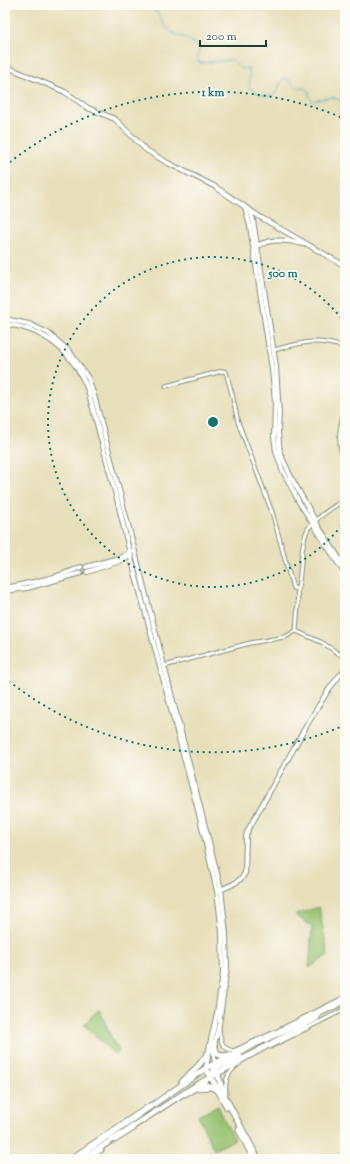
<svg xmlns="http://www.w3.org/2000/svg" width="350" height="1164" viewBox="0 0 350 1164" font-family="'Sorts Mill Goudy',serif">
<rect width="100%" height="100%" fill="#fdfcf7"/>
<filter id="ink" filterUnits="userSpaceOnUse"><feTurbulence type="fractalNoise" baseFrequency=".025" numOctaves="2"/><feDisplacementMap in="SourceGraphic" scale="8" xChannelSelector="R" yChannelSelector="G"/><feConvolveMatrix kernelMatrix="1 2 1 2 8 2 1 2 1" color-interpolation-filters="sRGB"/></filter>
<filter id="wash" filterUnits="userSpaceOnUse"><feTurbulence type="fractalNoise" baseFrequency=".012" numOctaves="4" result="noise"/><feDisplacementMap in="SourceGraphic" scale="16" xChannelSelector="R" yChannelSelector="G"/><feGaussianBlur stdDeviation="0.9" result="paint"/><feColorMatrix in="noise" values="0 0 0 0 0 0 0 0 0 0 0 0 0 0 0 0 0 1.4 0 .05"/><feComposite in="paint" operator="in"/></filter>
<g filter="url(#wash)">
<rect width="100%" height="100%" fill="#e7dfba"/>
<g fill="#96c26f" stroke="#5a8052">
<path d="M 319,907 L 328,955 L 309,968 L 312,928 L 312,926 L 295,915 Z"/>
<path d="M 98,1010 L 100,1011 L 115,1046 L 117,1046 L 119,1051 L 117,1054 L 115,1055 L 84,1025 Z"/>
<path d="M 218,1106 L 234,1140 L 214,1150 L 198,1116 Z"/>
</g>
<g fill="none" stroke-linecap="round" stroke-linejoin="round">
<path stroke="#4fb6cd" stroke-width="1" d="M 147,5 L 157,12 L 164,25 L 171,32 L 185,38 L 200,47 L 198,55 L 199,63 L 232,60 L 241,69 L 248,68 L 250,74 L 249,87 C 255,93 271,102 277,91 C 280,85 280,83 285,77 L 299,89 L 304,88 L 309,91 L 309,96 L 313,101 L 332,97 L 344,102 L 339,112 L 345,122"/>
</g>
</g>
<g filter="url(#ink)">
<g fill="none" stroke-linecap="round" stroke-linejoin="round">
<g stroke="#838e77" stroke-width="5">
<g id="minor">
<path d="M 274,350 C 304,342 314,338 345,347"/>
<path d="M 166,386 L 222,371 L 226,372 L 232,394 L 238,422 L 272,512 L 293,588 L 297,589 L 298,587 C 302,571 300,538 310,526 C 318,516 334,507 345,499"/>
<path d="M 345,408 C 340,425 336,444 345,460"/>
<path d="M 296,631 L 298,604 L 297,589"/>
<path d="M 164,666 L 250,643 L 285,637 L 296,631 L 323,643 L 345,658"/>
<path d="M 219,1028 C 220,1039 221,1048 233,1051 L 275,1032 L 345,997"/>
<path d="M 270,1047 L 345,1009"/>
<path d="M 226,1093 C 224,1079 229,1071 240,1063"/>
<path d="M 185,1095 L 196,1089 L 210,1088"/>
<path d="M 115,1141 L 134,1129"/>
<path d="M 69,1159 L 151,1104"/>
<path d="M 89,1159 L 102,1150"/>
</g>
</g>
<g stroke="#838e77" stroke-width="6">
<g id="major">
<path d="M 5,66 L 65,92 L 88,108 L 115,119 L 146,150 L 166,162 L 214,186 L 260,217 L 345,266"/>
<path d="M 245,207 L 250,226 L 272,369 L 275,402 L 274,437 L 276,451 L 282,469 L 299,502 L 345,574"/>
<path d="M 250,210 L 253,220 L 276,366 L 279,414 L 278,432 L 280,453 L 292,479 L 320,529 L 345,567"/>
<path d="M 257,246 C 271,238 288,240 303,244"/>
<path d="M 5,319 L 29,324 L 48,333 L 69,351 L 88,378 L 95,399 L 122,501 L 221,889 L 226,934 L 227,967 L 219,1025 L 213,1049 L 215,1064"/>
<path d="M 5,324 C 46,329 73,352 88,390 L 118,503 L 131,558 L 199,814 L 217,891 L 222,932 L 223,973 L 217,1013 L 210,1044 L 206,1068"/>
<path d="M 86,567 L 122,557 L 132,551"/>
<path d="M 87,572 L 123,560 L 131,555"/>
<path d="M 5,588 C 30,583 57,578 81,567"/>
<path d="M 5,591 L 27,588 L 81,573"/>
<path d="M 219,890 C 228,887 241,882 245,873 L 246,836 L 248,830 L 308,723 L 329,689 L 339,676 L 345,671"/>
</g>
</g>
<g stroke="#838e77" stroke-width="7">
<g id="highway">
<path d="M 214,1043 C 216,1052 217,1058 228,1055"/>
<path d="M 215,1064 L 221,1086 L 226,1099 L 258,1159"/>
<path d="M 206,1068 L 227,1107"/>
<path d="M 211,1078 L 214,1069 L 240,1056"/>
<path d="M 182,1082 L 199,1065 L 209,1052"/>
<path d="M 198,1085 L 207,1085 L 217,1090"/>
<path d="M 239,1130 L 254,1159"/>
<path d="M 75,1159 L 206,1068 L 345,1001"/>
<path d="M 83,1159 L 195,1086 L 317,1018"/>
</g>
</g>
<use href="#minor" stroke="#fff" stroke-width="3"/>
<use href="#major" stroke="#fff" stroke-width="4"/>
<use href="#highway" stroke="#fff" stroke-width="5"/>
</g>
</g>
<g fill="none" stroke="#0f766e" stroke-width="2" stroke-dasharray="2 4">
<path d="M345 521A165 165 0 1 1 345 323"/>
<path d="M345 725A330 330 0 0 1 5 678M5 166A330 330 0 0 1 345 119"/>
</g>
<circle cx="213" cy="422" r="6" fill="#0f766e" stroke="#fdfcf7" stroke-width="2"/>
<g font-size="12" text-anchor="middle" font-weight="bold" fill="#0f766e" stroke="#fdfcf7" stroke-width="3.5" stroke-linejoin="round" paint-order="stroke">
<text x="213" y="96">1 km</text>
<text x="283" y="277">500 m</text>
</g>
<rect width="350" height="1164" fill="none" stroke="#fdfcf7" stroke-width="20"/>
<path d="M200 40v6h66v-6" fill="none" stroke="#1f3d34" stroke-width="2"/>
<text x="206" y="40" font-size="12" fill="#1f3d34" stroke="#fdfcf7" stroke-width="3" paint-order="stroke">200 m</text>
</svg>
